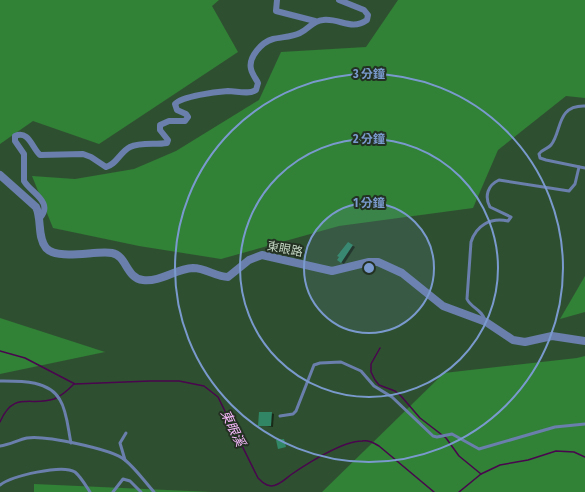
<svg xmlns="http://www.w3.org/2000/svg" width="585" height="492" viewBox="0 0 585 492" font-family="'Fira Sans Condensed','Noto Sans TC',sans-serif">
<rect width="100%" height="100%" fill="#2f5030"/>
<g fill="#318137">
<path d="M 0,0 L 219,0 L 212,6 L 238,52 L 99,144 L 33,121 L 0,144 Z"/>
<path d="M 398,0 L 585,0 L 585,98 L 566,96 L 498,150 L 473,208 L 339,226 L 221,259 L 139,246 L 53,228 L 32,176 L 75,179 L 134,169 L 176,151 L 259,100 L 281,52 L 366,47 Z"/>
<path d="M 585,276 L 585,312 L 560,319 Z"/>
<path d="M 0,318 L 105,352 L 0,374 Z"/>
<path d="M 585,356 L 585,492 L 322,492 L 444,373 L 577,358 Z"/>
<path d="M 34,484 L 211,492 L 34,492 Z"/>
</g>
<g fill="#0007">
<path d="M 348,243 L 355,247 L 344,264 L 338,260 Z"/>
<path d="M 271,413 L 274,414 L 273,427 L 259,425 Z"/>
</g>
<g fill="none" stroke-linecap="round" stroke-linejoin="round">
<g stroke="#49054e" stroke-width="1.5">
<path d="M 380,348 L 371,364 L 371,372 L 375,380 L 379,385 L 395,391 L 401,396 L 420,418 L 446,438 L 459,456 L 481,474"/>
<path d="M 0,351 L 25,358 L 75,384 L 150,381 L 179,381 L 204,386 L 218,397 L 258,478 C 262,482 265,485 271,486 C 279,486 286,478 292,474 C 308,463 343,441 362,441 C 369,440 374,443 379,446 L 434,492"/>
<path d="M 0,422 C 14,390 30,407 54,399 C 62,396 68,390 74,384"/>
<path d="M 459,492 L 481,474 L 500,465 L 528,460 L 556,451 L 574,452 L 585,457"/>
</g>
</g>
<g fill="#308665">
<path d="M 348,242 L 353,245 L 341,263 L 337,260 L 339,257 L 337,256 Z"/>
<path d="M 259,412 L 272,412 L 271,426 L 258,426 Z"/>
<path d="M 284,439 L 286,447 L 278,449 L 276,440 Z"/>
</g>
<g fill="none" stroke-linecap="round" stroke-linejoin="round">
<g stroke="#6a7fac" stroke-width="3">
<path d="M 585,106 C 556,105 562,132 551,145 C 548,149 542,149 539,154 L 540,158 L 546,160 L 585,168"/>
<path d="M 485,321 C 483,310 471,308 467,299 L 471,242 C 476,226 490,217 508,221 L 511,217 L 490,207 C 484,196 488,185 499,180 L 569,191 L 575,184 L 579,167"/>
<path d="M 0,381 C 20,381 49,380 60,400 C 67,411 68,429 71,443"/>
<path d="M 280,416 L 293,414 L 296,411 L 314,365 L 320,363 L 341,362 L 361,371 L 374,386 L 392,397 L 433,436 L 437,437 L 452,434 L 479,449 L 555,427 L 585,424"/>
<path d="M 0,446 C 9,445 18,440 27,438 C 44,435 112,449 125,460 C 136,469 145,482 154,492"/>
<path d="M 125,460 L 120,443 L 126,433"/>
<path d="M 0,485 C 12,476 62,464 75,472 C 81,477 86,486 90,492"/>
<path d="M 113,492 L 123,479 L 130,481 L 141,492"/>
</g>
<g stroke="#6a7fac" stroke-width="6">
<path d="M 277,0 L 276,11 L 315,21"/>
<path d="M 40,218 C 54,202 31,193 24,181 L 24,154 L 15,141 L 15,136 C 29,130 32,148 40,155 L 83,154 L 91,157 L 106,167 C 116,165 120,152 130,147 C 140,142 156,145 167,143 L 168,140 L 160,130 L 160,125 L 169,121 L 185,121 L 188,117 L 186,114 L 177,110 L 175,104 C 182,96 216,92 228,91 C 237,91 248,95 256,90 L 258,83 C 256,79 252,74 251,69 C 248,57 262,42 273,39 C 281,37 292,37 300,33 C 309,29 312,21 323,20 C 340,18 351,31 367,20 L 368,15 L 364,10 L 339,0"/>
</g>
<path stroke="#6a7fac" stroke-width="8" d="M 0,175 L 36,207 C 42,219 37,237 46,248 C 58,261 96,250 112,253 C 127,256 126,278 143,280 C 161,282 175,269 193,268 C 206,268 216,277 228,277 L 249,260 L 262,255 L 332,271 L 369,262 L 378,262 L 402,273 L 443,306 L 486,322 L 513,340 L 525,342 L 552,336 L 585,341"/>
</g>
<circle cx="369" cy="268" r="65" fill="#7a9ace" fill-opacity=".12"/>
<g fill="none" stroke="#7a9ace" stroke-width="2">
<circle cx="369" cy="268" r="65"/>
<circle cx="369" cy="268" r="129"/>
<circle cx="369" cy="268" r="194"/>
</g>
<g text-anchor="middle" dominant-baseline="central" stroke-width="4" stroke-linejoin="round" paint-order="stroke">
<g font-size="12" fill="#c6d8c5" stroke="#233123">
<text transform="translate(285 249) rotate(11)">東眼路</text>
</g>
<g font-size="13" font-style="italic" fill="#f8b8fc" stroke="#233123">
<text transform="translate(233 428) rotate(64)">東眼溪</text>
</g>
</g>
<circle cx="369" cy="268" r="6" fill="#7a9ace" stroke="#233123" stroke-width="2"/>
<g font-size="12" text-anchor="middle" font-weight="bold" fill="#7a9ace" stroke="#233123" stroke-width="4" stroke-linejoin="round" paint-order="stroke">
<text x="369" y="78">3 分鐘</text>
<text x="369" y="143">2 分鐘</text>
<text x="369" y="207">1 分鐘</text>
</g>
</svg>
